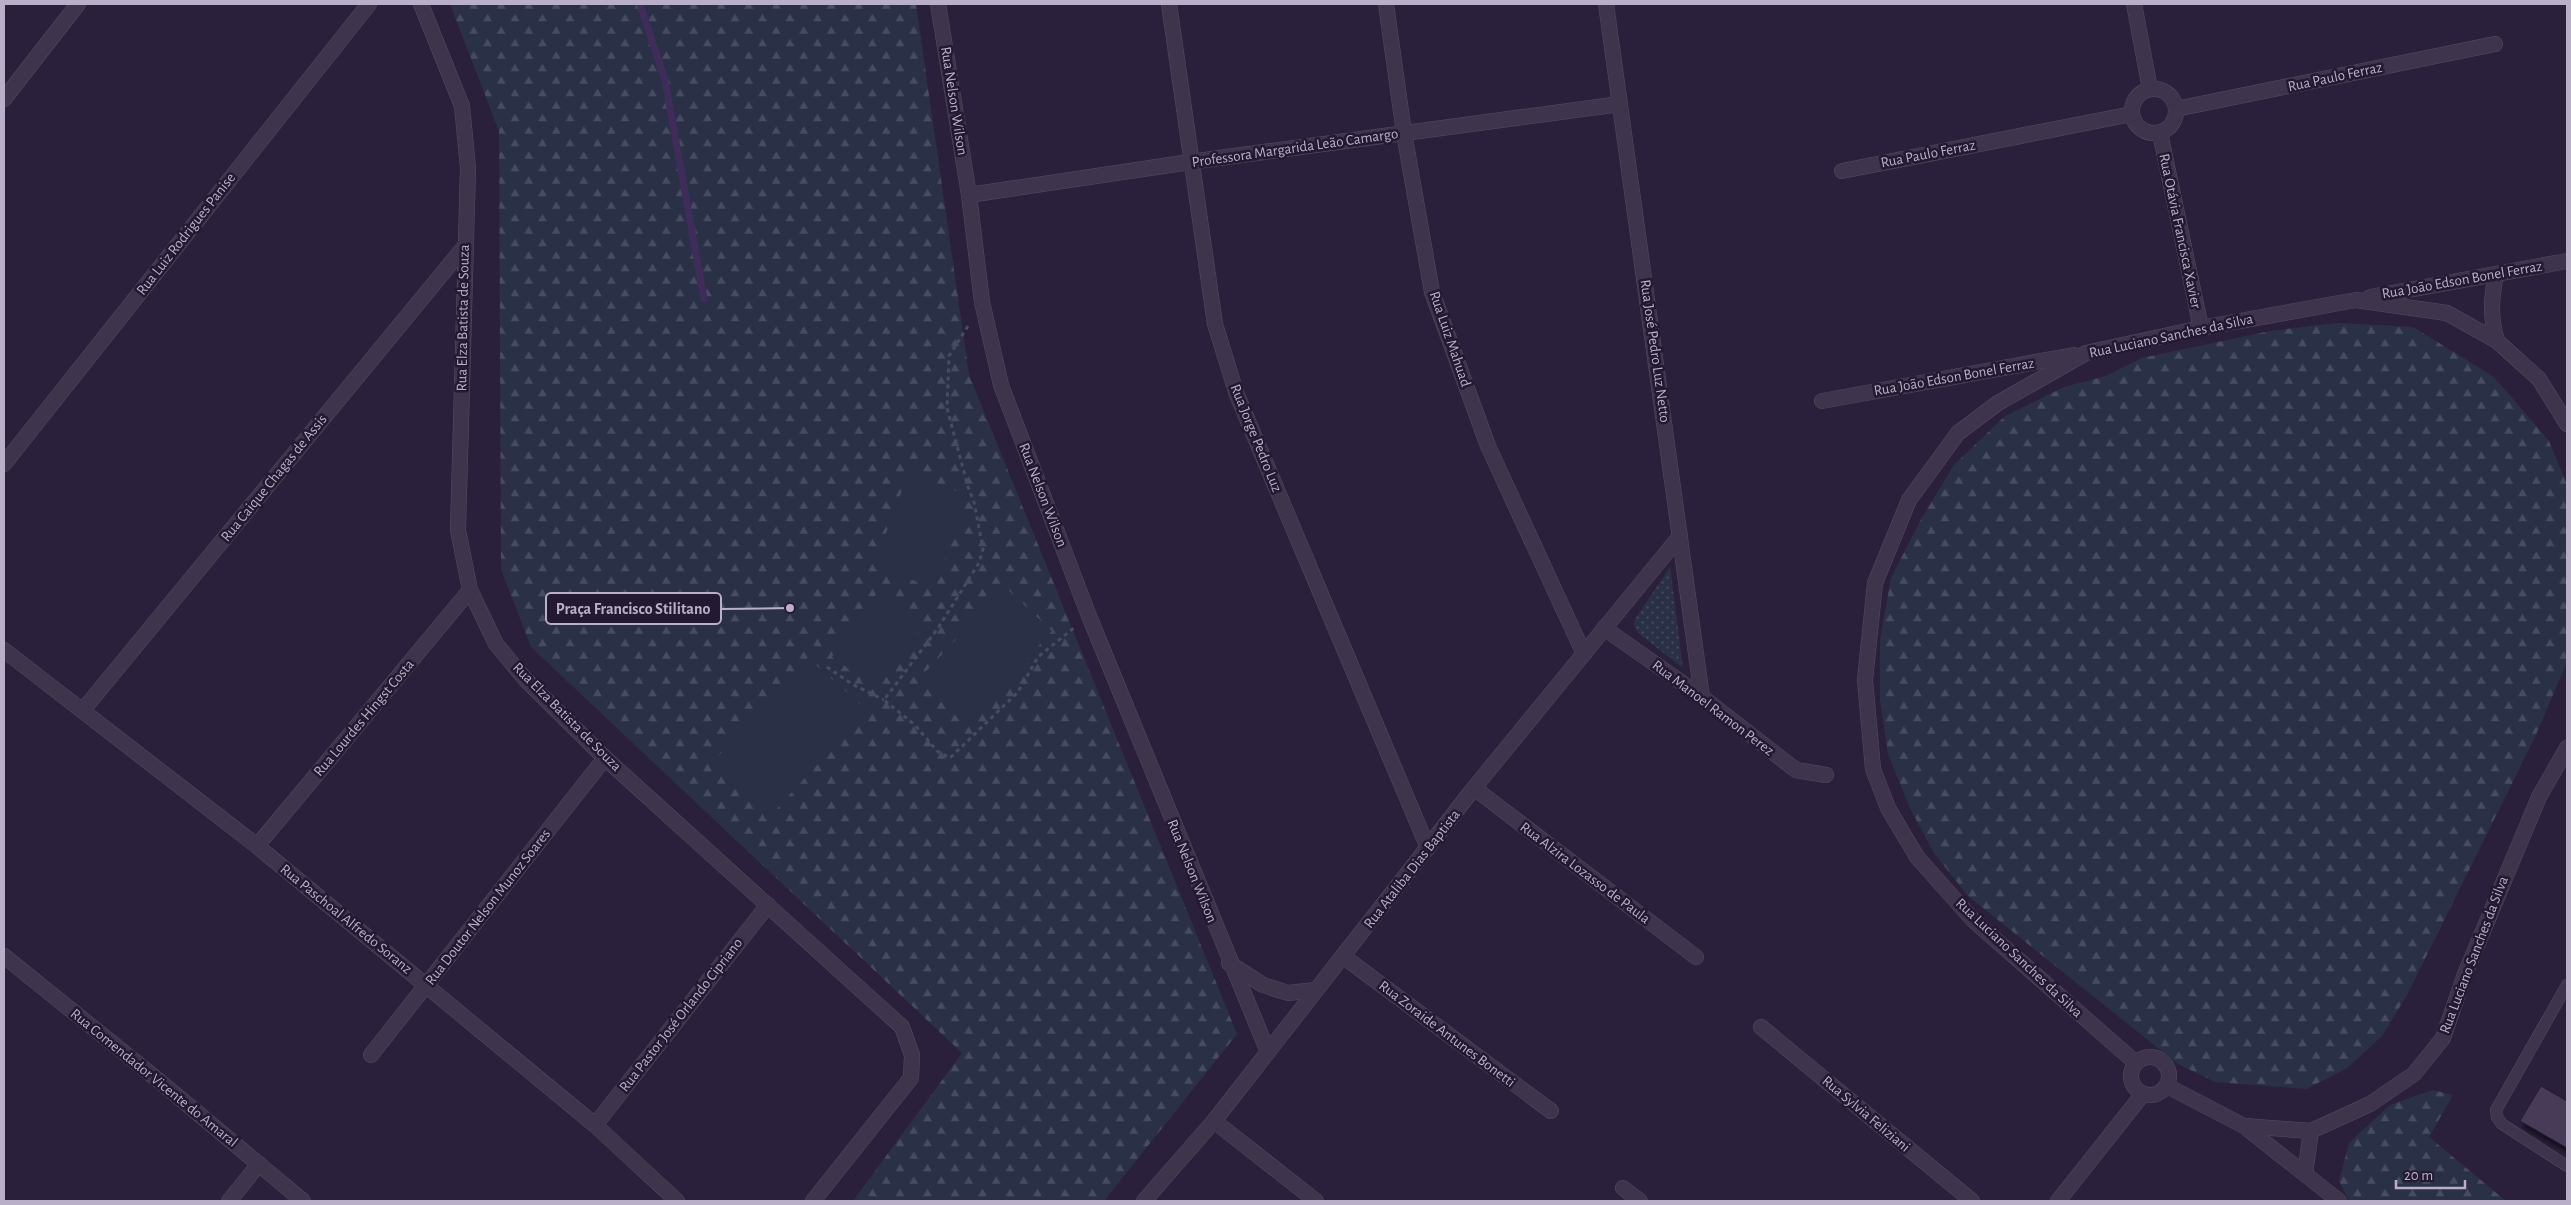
<svg xmlns="http://www.w3.org/2000/svg" width="2571" height="1205" viewBox="0 0 2571 1205" font-family="'Alegreya Sans',sans-serif">
<defs>
<pattern id="forest-firs" width="22" height="20" patternUnits="userSpaceOnUse" patternTransform="scale(1.25)"><rect width="22" height="20" fill="#2a3147"/><path d="M5 1l3.5 6h-7zM16 11l3.5 6h-7z" fill="#474c60"/></pattern>
<pattern id="park-dots" width="8" height="8" patternUnits="userSpaceOnUse" patternTransform="scale(1.25)"><rect width="8" height="8" fill="#2a3147"/><path d="M2 2h.1M6 6h.1" fill="none" stroke="#474c60" stroke-width="1.8" stroke-linecap="round"/></pattern>
<filter id="shadow"><feDropShadow dx="3" dy="5.5" stdDeviation="2.5" flood-color="#0009"/></filter>
</defs>
<rect width="100%" height="100%" fill="#2b203b"/>
<g fill="url(#forest-firs)">
<path d="M 450,4 L 916,4 L 969,375 L 1237,1034 L 1104,1201 L 853,1201 L 962,1053 L 531,647 L 501,569 L 499,131 Z"/>
<path d="M 2338,323 L 2413,327 L 2494,377 L 2549,441 L 2567,485 L 2567,662 L 2534,739 L 2407,995 L 2382,1036 L 2347,1068 L 2306,1089 L 2215,1082 L 2178,1064 L 1968,896 L 1934,853 L 1910,808 L 1888,754 L 1880,699 L 1880,640 L 1891,578 L 1920,521 L 1954,465 L 2004,417 L 2064,387 L 2106,376 L 2142,358 L 2270,331 Z"/>
<path d="M 2433,1090 L 2453,1095 L 2429,1137 L 2506,1201 L 2349,1201 L 2339,1181 L 2349,1143 L 2390,1105 Z"/>
</g>
<path fill="url(#park-dots)" d="M 1670,567 L 1683,668 L 1638,633 L 1634,625 L 1635,619 Z"/>
<g fill="#2a3147">
<path d="M 909,472 L 969,496 L 933,588 L 874,565 Z"/>
<path d="M 1005,587 L 1052,631 L 966,725 L 918,680 Z"/>
<path d="M 878,592 L 923,625 L 878,689 L 832,657 Z"/>
<path d="M 808,658 L 867,710 L 772,814 L 714,761 Z"/>
</g>
<g fill="none" stroke-linecap="round" stroke-linejoin="round">
<path stroke="#402c5b" stroke-width="7" d="M 640,4 L 665,80 L 704,299"/>
</g>
<path fill="#473a59" stroke="#251b32" filter="url(#shadow)" d="M 2541,1086 L 2567,1101 L 2567,1148 L 2520,1121 Z"/>
<g fill="none" stroke-linecap="round" stroke-linejoin="round">
<g stroke="#564c63" stroke-width="12">
<path id="lane" d="M 2567,985 L 2496,1110 L 2497,1117 L 2502,1124 L 2567,1166"/>
</g>
<g stroke="#564c63" stroke-width="16">
<g id="street">
<path d="M 421,4 L 462,106 L 468,168 L 458,530 L 470,590 L 496,644 L 526,680 L 605,758 L 902,1027 L 912,1055 L 911,1078 L 813,1201"/>
<path d="M 938,4 L 969,195 L 982,302 L 1001,385 L 1089,616 L 1268,1052"/>
<path d="M 1169,4 L 1215,324 L 1237,395 L 1428,848"/>
<path d="M 1386,4 L 1404,133 L 1432,292 L 1488,446 L 1584,654"/>
<path d="M 1606,4 L 1702,697"/>
<path d="M 2134,4 L 2150,89"/>
<circle cx="2154" cy="111" r="22"/>
<path d="M 4,99 L 78,4"/>
<path d="M 2176,109 L 2495,44"/>
<path d="M 2160,133 L 2201,328"/>
<path d="M 1842,171 L 2132,114"/>
<path d="M 969,195 L 1190,162 L 1620,104"/>
<path d="M 2496,275 C 2491,299 2490,317 2497,341"/>
<path d="M 2370,297 L 2567,261"/>
<path d="M 1822,401 L 2074,355"/>
<path d="M 4,464 L 369,4"/>
<path d="M 1604,628 L 1702,697 L 1796,770 L 1826,775"/>
<path d="M 4,650 L 257,846 L 595,1125 L 677,1201"/>
<path d="M 83,710 L 465,246"/>
<path d="M 1474,788 L 1696,957"/>
<path d="M 257,846 L 470,590"/>
<path d="M 4,956 L 158,1080 L 303,1201"/>
<path d="M 1344,957 L 1551,1111"/>
<path d="M 1229,963 L 1263,985 L 1288,993 L 1316,990"/>
<path d="M 1761,1027 L 1972,1201"/>
<path d="M 371,1055 L 605,758"/>
<circle cx="2150" cy="1076" r="19"/>
<path d="M 2136,1063 L 1973,920 L 1917,857 L 1888,808 L 1873,769 L 1865,680 L 1875,583 L 1909,500 L 1958,433 L 1998,403 L 2086,353 L 2201,328 L 2356,300 L 2447,313 L 2497,341 L 2539,379 L 2567,424"/>
<path d="M 2167,1086 L 2244,1126 L 2311,1131 L 2370,1104 L 2414,1074 L 2443,1038 L 2465,974 L 2539,797 L 2567,748"/>
<path d="M 1214,1121 L 1316,1201"/>
<path d="M 595,1125 L 768,905"/>
<path d="M 2244,1126 L 2339,1201"/>
<path d="M 2305,1174 L 2311,1131"/>
<path d="M 1623,1188 L 1640,1201"/>
<path d="M 229,1201 L 259,1164"/>
<path d="M 1144,1201 L 1214,1121 L 1474,788 L 1680,536"/>
<path d="M 2058,1201 L 2143,1094"/>
</g>
</g>
<g stroke="#4a4b63" stroke-width="3" stroke-dasharray="4 4" stroke-linecap="butt">
<path d="M 968,326 L 949,356 L 947,408 L 968,487 L 974,502 L 983,549 L 979,563 L 938,628 L 884,700 L 915,725 L 937,751 L 950,758 L 1018,692 L 1038,657 L 1075,627"/>
<path d="M 827,667 L 852,684 L 884,700"/>
</g>
<use href="#lane" stroke="#3e344b" stroke-width="11"/>
<use href="#street" stroke="#3e344b" stroke-width="15"/>
</g>
<g text-anchor="middle" dominant-baseline="central" stroke-width="5" stroke-linejoin="round" paint-order="stroke">
<g font-size="15" fill="#baafc8" stroke="#231930">
<text transform="translate(2335 77) rotate(-12)">Rua Paulo Ferraz</text>
<text transform="translate(954 101) rotate(81)">Rua Nelson Wilson</text>
<text transform="translate(1295 148) rotate(-8)">Professora Margarida Leão Camargo</text>
<text transform="translate(1928 154) rotate(-11)">Rua Paulo Ferraz</text>
<text transform="translate(2180 231) rotate(78)">Rua Otávia Francisca Xavier</text>
<text transform="translate(186 234) rotate(-52)">Rua Luiz Rodrigues Panise</text>
<text transform="translate(2462 280) rotate(-10)">Rua João Edson Bonel Ferraz</text>
<text transform="translate(463 318) rotate(-89)">Rua Elza Batista de Souza</text>
<text transform="translate(2171 336) rotate(-12)">Rua Luciano Sanches da Silva</text>
<text transform="translate(1450 339) rotate(71)">Rua Luiz Mahuad</text>
<text transform="translate(1655 351) rotate(82)">Rua José Pedro Luz Netto</text>
<text transform="translate(1954 377) rotate(-10)">Rua João Edson Bonel Ferraz</text>
<text transform="translate(1256 438) rotate(68)">Rua Jorge Pedro Luz</text>
<text transform="translate(274 478) rotate(-51)">Rua Caique Chagas de Assis</text>
<text transform="translate(1043 495) rotate(69)">Rua Nelson Wilson</text>
<text transform="translate(1713 708) rotate(37)">Rua Manoel Ramon Perez</text>
<text transform="translate(567 717) rotate(45)">Rua Elza Batista de Souza</text>
<text transform="translate(364 718) rotate(-50)">Rua Lourdes Hingst Costa</text>
<text transform="translate(1412 869) rotate(-52)">Rua Ataliba Dias Baptista</text>
<text transform="translate(1192 871) rotate(68)">Rua Nelson Wilson</text>
<text transform="translate(1585 873) rotate(37)">Rua Alzira Lozasso de Paula</text>
<text transform="translate(488 907) rotate(-52)">Rua Doutor Nelson Munoz Soares</text>
<text transform="translate(346 919) rotate(39)">Rua Paschoal Alfredo Soranz</text>
<text transform="translate(2474 955) rotate(-69)">Rua Luciano Sanches da Silva</text>
<text transform="translate(2019 958) rotate(43)">Rua Luciano Sanches da Silva</text>
<text transform="translate(681 1015) rotate(-52)">Rua Pastor José Orlando Cipriano</text>
<text transform="translate(1447 1034) rotate(37)">Rua Zoraide Antunes Bonetti</text>
<text transform="translate(154 1078) rotate(39)">Rua Comendador Vicente do Amaral</text>
<text transform="translate(1866 1114) rotate(40)">Rua Sylvia Feliziani</text>
</g>
</g>
<path fill="none" stroke="#baafc8" stroke-width="2" d="M790 608L721 609"/>
<circle fill="#baafc8" stroke="#231930" stroke-width="2" cx="790" cy="608" r="5"/>
<rect fill="#231930" stroke="#baafc8" stroke-width="2" x="546" y="593" width="175" height="31" rx="5"/>
<g font-size="16" text-anchor="middle" font-weight="bold" fill="#baafc8">
<text x="633" y="614">Praça Francisco Stilitano</text>
</g>
<rect width="2571" height="1205" fill="none" stroke="#baafc8" stroke-width="10"/>
<path d="M2396 1180v8h69v-8" fill="none" stroke="#baafc8" stroke-width="2.5"/>
<text x="2404" y="1180" font-size="15" fill="#baafc8" stroke="#231930" stroke-width="4" paint-order="stroke">20 m</text>
</svg>
